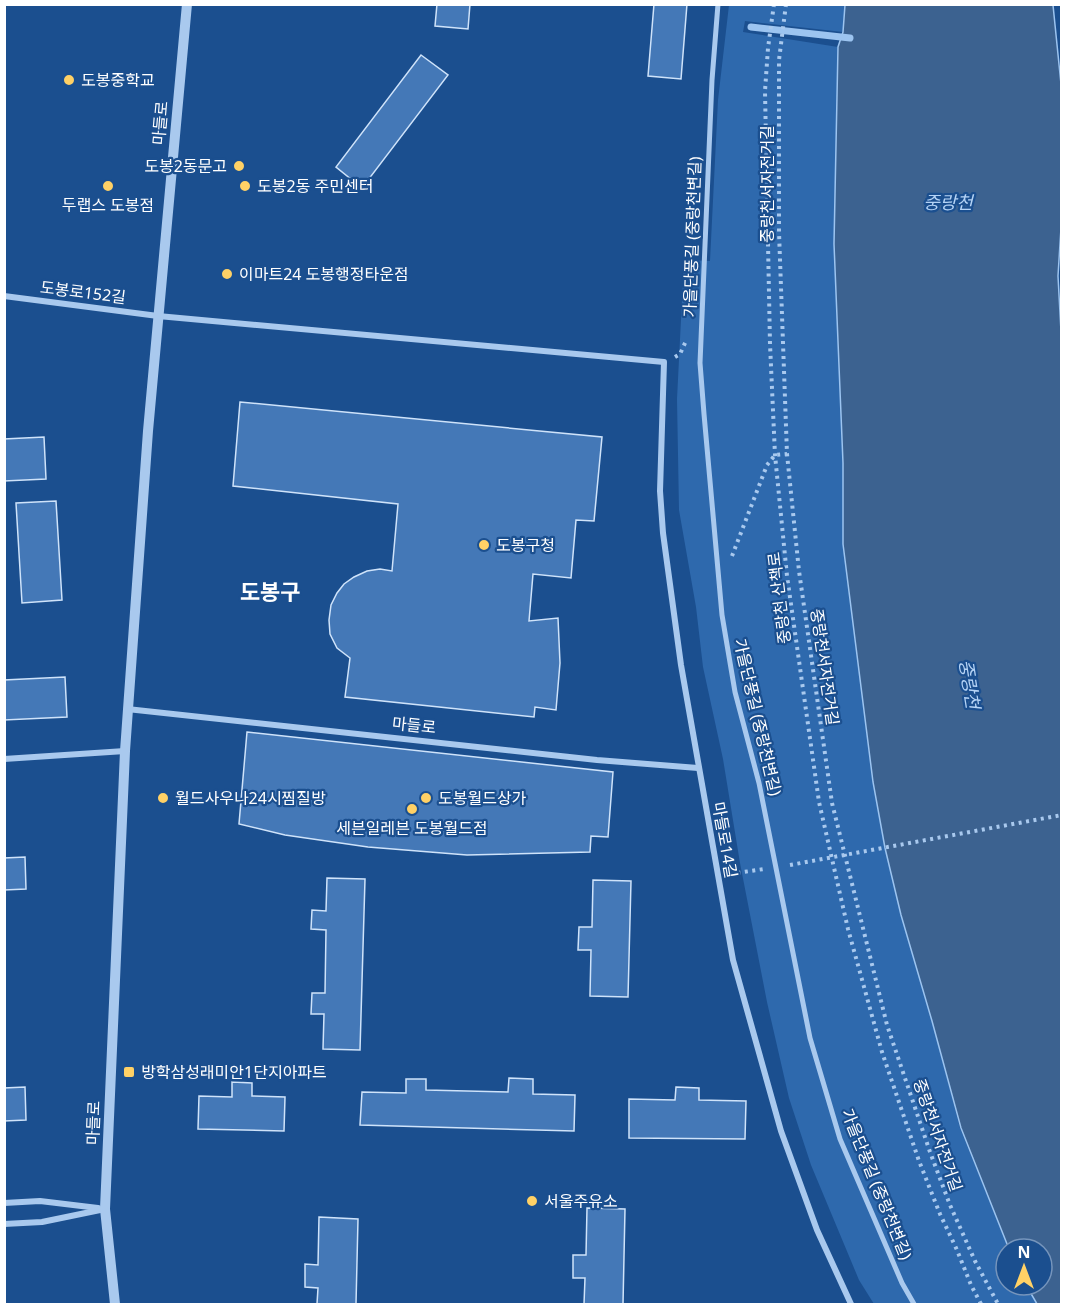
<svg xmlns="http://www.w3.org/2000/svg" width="1066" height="1309" viewBox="0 0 1066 1309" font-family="'Noto Sans','Noto Sans KR',sans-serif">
<rect width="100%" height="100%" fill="#1b4f8f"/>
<path fill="#2e69ad" d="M 729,5 L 845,5 L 843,32 L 745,21 L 743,32 L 838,47 L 834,244 L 843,463 L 843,544 L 873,782 L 885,848 L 901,915 L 932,1021 L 960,1128 L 1009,1249 L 1006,1249 L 1006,1285 L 1026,1285 L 1037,1304 L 874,1304 L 859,1280 L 811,1165 L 789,1098 L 767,1002 L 740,863 L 723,759 L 703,667 L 696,607 L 679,510 L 677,399 L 684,260 L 710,261 L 718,100 Z"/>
<path fill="#3c6290" stroke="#9cc4f0" stroke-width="1.5" d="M 845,5 L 1053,5 L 1062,94 L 1062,212 L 1058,276 L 1062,350 L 1061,1304 L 1037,1304 L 1026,1285 L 1042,1285 L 1042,1249 L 1009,1249 L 961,1128 L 932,1021 L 901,915 L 885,848 L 873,782 L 843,544 L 843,463 L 834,244 L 838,47 L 843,32 Z"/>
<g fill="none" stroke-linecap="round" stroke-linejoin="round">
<path stroke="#9cc4f0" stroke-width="7" d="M 751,27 L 850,38"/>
</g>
<g fill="#4478b7" stroke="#cfe3fa" stroke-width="1.5">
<path d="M 437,4 L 470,4 L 468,29 L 435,26 Z"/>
<path d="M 654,4 L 687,4 L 681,79 L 648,76 Z"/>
<path d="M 421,55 L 448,75 L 362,188 L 336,167 Z"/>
<path d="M 240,402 L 602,437 L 594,521 L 576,520 L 571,578 L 533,574 L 529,621 L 558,618 L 560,663 L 556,710 L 535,707 L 534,717 L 345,697 L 350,658 L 337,648 L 330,634 L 329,620 L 331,605 L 337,593 L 344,584 L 354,577 L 367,571 L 380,569 L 392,571 L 398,504 L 233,486 Z"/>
<path d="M 44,437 L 46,479 L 4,481 L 4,439 Z"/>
<path d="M 56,501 L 62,600 L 22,603 L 16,503 Z"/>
<path d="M 65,677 L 67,717 L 4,720 L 4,680 Z"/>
<path d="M 247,732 L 613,772 L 608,837 L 591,836 L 590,852 L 467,855 L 368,847 L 285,835 L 239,824 Z"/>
<path d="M 25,857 L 26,889 L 4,890 L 4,858 Z"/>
<path d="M 327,878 L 365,879 L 360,1050 L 323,1049 L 324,1014 L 311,1014 L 312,993 L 325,993 L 326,930 L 311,929 L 312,910 L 326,911 Z"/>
<path d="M 593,880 L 631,881 L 628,997 L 590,996 L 591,950 L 578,950 L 579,927 L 592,927 Z"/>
<path d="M 509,1078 L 533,1079 L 533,1094 L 575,1095 L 574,1131 L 360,1125 L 362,1092 L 406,1093 L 406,1079 L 426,1079 L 426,1090 L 508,1092 Z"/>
<path d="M 232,1082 L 252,1083 L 252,1096 L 285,1097 L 284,1131 L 198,1129 L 199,1096 L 232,1097 Z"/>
<path d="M 25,1087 L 26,1120 L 4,1121 L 4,1088 Z"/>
<path d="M 676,1087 L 699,1088 L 699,1100 L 746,1101 L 745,1139 L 629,1138 L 629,1099 L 675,1100 Z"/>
<path d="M 587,1208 L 625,1209 L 623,1304 L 584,1304 L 585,1278 L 573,1278 L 573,1255 L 586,1255 Z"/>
<path d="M 319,1217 L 358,1219 L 356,1304 L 317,1304 L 318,1288 L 305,1287 L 305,1264 L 318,1265 Z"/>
</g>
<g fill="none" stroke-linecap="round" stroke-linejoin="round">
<g stroke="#a9c9ee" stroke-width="4" stroke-dasharray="3 4.5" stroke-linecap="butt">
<path d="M 774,4 L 768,48 L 765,91 L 770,344 L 775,455 L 787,576 L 819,802 L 848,929 L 882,1052 L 919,1161 L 940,1214 L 957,1250 L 971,1285 L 981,1304"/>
<path d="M 786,4 L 779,60 L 779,232 L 787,454 L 799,571 L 832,803 L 887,1025 L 930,1152 L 950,1205 L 975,1261 L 998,1304"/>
<path d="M 675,357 L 680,354 L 686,341"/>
<path d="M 732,556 L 767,465 L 775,455 L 787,454"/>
<path d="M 790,865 L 1062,815"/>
<path d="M 730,874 L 764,869"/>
</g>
<path stroke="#a9c9ee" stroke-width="5" d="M 718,4 L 712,80 L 700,363 L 704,414 L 722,615 L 735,692 L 759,783 L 810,1038 L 840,1139 L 902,1283 L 914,1304"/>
<g stroke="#a9c9ee" stroke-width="6">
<path d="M 4,296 L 158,316 L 664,362 L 660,491 L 663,533 L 681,665 L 733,960 L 781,1131 L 817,1230 L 851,1304"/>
<path d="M 127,709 L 597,760 L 698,768"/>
<path d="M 4,759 L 125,751"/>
<path d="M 4,1203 L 40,1201 L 98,1208"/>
<path d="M 4,1224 L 42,1222 L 105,1209"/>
</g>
<path stroke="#a9c9ee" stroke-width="10" d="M 115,1304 L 105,1209 L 125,751 L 148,431 L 187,4"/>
</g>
<g fill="#ffd166" stroke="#1b4f8f" stroke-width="2">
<circle cx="69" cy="80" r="6"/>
<circle cx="239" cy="166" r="6"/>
<circle cx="108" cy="186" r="6"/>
<circle cx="245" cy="186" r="6"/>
<circle cx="227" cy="274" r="6"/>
<circle cx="484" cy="545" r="6"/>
<circle cx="163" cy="798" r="6"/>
<circle cx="426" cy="798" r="6"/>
<circle cx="412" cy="809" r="6"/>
<rect x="123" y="1066" width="12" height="12" rx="3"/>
<circle cx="532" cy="1201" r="6"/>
</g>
<g text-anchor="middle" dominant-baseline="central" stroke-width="4.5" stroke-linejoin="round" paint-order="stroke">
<g font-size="16" fill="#fff" stroke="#1b4f8f" text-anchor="start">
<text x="81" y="80">도봉중학교</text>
<text x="227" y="166" text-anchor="end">도봉2동문고</text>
<text x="257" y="186">도봉2동 주민센터</text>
<text x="108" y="205" text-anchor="middle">두랩스 도봉점</text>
<text x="239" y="274">이마트24 도봉행정타운점</text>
<text x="496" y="545">도봉구청</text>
<text x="175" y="798">월드사우나24시찜질방</text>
<text x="438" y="798">도봉월드상가</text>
<text x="412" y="828" text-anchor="middle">세븐일레븐 도봉월드점</text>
<text x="141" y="1072">방학삼성래미안1단지아파트</text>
<text x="544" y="1201">서울주유소</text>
</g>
<g font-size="16" fill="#fff" stroke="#1b4f8f">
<text transform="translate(160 123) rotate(-85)">마들로</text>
<text transform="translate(767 184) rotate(-90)">중랑천서자전거길</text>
<text transform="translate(692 237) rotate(-88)">가을단풍길 (중랑천변길)</text>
<text transform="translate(83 292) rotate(7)">도봉로152길</text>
<text transform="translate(779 598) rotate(-97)">중랑천 산책로</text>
<text transform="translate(825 667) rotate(82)">중랑천서자전거길</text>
<text transform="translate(758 717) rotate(77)">가을단풍길 (중랑천변길)</text>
<text transform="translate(414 725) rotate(6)">마들로</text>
<text transform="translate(725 840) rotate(80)">마들로14길</text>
<text transform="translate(93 1123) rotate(-88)">마들로</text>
<text transform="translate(938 1135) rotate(71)">중랑천서자전거길</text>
<text transform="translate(877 1184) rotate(68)">가을단풍길 (중랑천변길)</text>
</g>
<g font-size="18" font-style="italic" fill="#b5d3f5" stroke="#1b4f8f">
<text x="948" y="202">중랑천</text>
<text transform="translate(970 684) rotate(81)">중랑천</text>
</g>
<g font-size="22" font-weight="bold" fill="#fff" stroke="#1b4f8f">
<text x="270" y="591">도봉구</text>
</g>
</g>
<rect width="1066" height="1309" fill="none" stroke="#ffffff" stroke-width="12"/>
<g transform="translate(1024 1267)"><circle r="28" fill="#1b4f8f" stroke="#7695bc" stroke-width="1.5"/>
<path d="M0-4.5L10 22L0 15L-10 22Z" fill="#ffd166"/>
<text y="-9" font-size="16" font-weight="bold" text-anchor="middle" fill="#ffffff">N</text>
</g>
</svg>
